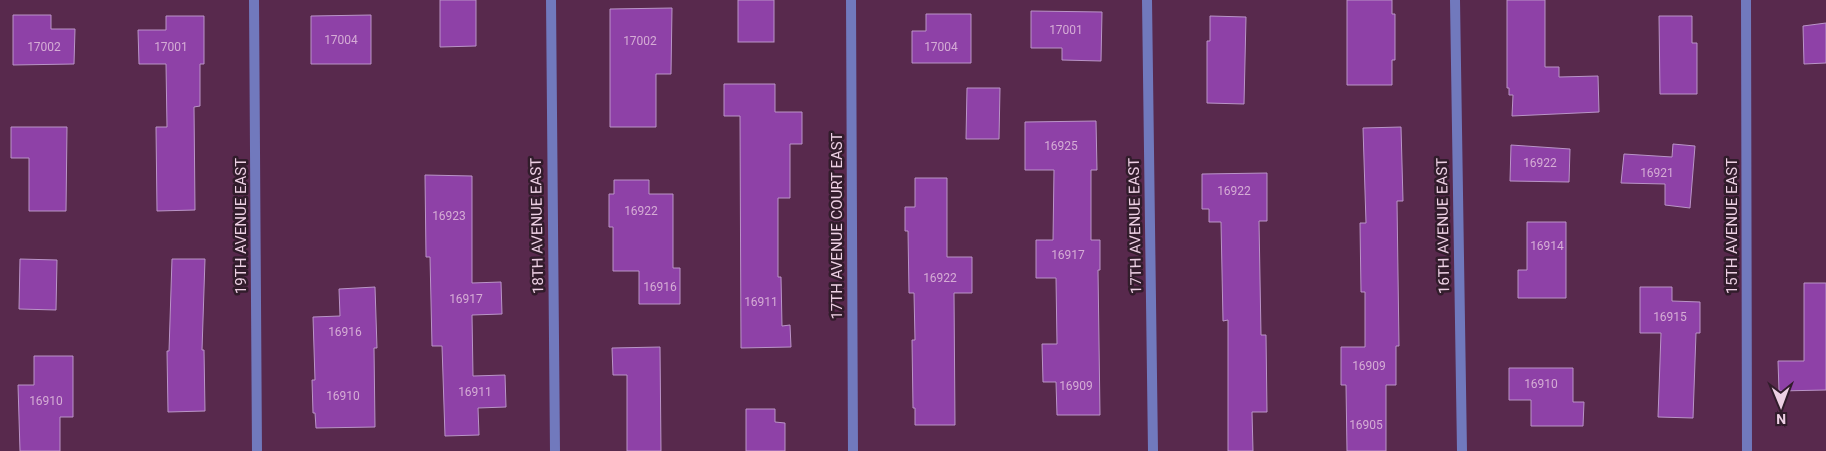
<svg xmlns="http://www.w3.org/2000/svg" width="1826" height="451" viewBox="0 0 1826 451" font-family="Roboto,sans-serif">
<rect width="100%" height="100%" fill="#58294d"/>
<g fill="#8e41a7" stroke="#ba94c7">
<path d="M 440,0 L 476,0 L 476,46 L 440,47 Z"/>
<rect x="738" y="0" width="36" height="42"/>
<path d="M 1347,0 L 1392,0 L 1392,14 L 1395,14 L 1395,60 L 1392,60 L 1392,85 L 1347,85 Z"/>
<path d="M 1507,0 L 1545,0 L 1545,67 L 1559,67 L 1559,77 L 1598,76 L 1599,112 L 1512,116 L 1513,95 L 1509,95 L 1509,88 L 1507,88 Z"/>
<path d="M 672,8 L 671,74 L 656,74 L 656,127 L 610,127 L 610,9 Z"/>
<path d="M 1031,11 L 1102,12 L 1101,61 L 1062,60 L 1062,48 L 1031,48 Z"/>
<path d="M 926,14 L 971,14 L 971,63 L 912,63 L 912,31 L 926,31 Z"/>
<path d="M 13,15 L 51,15 L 51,29 L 75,29 L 74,64 L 13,65 Z"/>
<path d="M 371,15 L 371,64 L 311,64 L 311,16 Z"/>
<path d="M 166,16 L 204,16 L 204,64 L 200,64 L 200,106 L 194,107 L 195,210 L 157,211 L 156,127 L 167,127 L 166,64 L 139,64 L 138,30 L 166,30 Z"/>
<path d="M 1210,16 L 1246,17 L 1244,104 L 1207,103 L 1207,41 L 1210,41 Z"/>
<path d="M 1659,16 L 1692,16 L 1692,43 L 1697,43 L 1697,94 L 1660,94 Z"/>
<path d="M 1826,23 L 1826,63 L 1804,64 L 1803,26 Z"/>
<path d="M 724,84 L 775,84 L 775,112 L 802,112 L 802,144 L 790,144 L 790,198 L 778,198 L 778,277 L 781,277 L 782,326 L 790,325 L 791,347 L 741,348 L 740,116 L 724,116 Z"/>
<path d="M 967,88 L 1000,88 L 999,139 L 966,139 Z"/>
<path d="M 1096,121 L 1097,170 L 1091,170 L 1091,240 L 1100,240 L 1100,270 L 1098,270 L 1100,415 L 1057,415 L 1056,382 L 1043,382 L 1042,344 L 1057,344 L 1056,278 L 1036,278 L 1036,240 L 1053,240 L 1054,170 L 1025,170 L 1025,122 Z"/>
<path d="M 11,127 L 67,127 L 66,211 L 29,211 L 29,158 L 11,158 Z"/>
<path d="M 1401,127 L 1403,201 L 1397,201 L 1399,346 L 1396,346 L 1396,385 L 1386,385 L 1386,451 L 1347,451 L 1346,385 L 1341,385 L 1341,347 L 1365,347 L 1365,292 L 1361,292 L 1360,223 L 1366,223 L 1363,128 Z"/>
<path d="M 1673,144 L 1695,146 L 1690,208 L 1665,205 L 1665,184 L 1621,183 L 1624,154 L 1672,157 Z"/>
<path d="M 1511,145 L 1570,149 L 1569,182 L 1510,181 Z"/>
<path d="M 1267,173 L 1267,221 L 1259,221 L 1261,335 L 1266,335 L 1267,412 L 1252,412 L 1253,451 L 1228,451 L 1228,320 L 1223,321 L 1221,222 L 1209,222 L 1209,209 L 1202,209 L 1202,174 Z"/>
<path d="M 425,175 L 472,176 L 472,283 L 501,282 L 502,314 L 472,315 L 473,376 L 505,375 L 506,407 L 478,408 L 479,435 L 445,436 L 442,346 L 432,346 L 430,257 L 426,257 Z"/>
<path d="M 915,178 L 947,178 L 947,257 L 972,257 L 972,293 L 954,293 L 955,425 L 915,425 L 915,408 L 913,408 L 912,340 L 915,340 L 914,293 L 909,293 L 908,231 L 905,231 L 905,207 L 915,207 Z"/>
<path d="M 614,180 L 649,180 L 649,194 L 673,194 L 673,268 L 680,268 L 680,304 L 639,304 L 639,271 L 613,271 L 613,227 L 609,227 L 609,194 L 614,194 Z"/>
<path d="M 1527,222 L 1566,222 L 1566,298 L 1518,298 L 1518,270 L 1527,270 Z"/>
<path d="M 20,259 L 57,260 L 56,310 L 19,309 Z"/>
<path d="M 172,259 L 205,259 L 202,350 L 204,350 L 205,411 L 168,412 L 167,351 L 169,351 Z"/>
<path d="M 1804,283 L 1826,283 L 1826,390 L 1779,391 L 1778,361 L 1804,361 Z"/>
<path d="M 375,287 L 377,348 L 374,348 L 375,427 L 316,428 L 315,413 L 313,413 L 312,380 L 315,380 L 313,317 L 340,316 L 339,289 Z"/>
<path d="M 1640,287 L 1672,287 L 1672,301 L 1700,302 L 1700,333 L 1696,333 L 1693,418 L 1658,417 L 1661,333 L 1640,333 Z"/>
<path d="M 660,347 L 661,451 L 627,451 L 627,375 L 613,375 L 612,348 Z"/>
<path d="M 34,356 L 73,356 L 73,417 L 60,417 L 60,451 L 20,451 L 18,385 L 34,385 Z"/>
<path d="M 1509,368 L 1573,368 L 1573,402 L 1584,402 L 1583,426 L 1531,426 L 1531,400 L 1509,400 Z"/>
<path d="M 746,409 L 775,409 L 775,422 L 785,423 L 785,451 L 746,451 Z"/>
</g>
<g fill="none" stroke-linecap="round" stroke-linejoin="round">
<g stroke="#7179bd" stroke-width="10">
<path d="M 254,0 L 257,451"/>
<path d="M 551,0 L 555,451"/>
<path d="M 851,0 L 853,451"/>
<path d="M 1147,0 L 1153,451"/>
<path d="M 1455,0 L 1462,451"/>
<path d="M 1746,0 L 1747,451"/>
</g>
</g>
<g text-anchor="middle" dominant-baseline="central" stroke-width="5" stroke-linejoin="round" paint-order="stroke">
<g font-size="12" fill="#d5acd5">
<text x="1066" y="30">17001</text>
<text x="341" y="40">17004</text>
<text x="640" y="41">17002</text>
<text x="44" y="47">17002</text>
<text x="171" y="47">17001</text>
<text x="941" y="47">17004</text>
<text x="1061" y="146">16925</text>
<text x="1540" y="163">16922</text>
<text x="1657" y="173">16921</text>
<text x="1234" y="191">16922</text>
<text x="641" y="211">16922</text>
<text x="449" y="216">16923</text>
<text x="1547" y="246">16914</text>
<text x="1068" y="255">16917</text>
<text x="940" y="278">16922</text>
<text x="660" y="287">16916</text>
<text x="466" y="299">16917</text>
<text x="761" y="302">16911</text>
<text x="1670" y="317">16915</text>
<text x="345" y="332">16916</text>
<text x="1369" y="366">16909</text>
<text x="1541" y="384">16910</text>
<text x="1076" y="386">16909</text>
<text x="475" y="392">16911</text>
<text x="343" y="396">16910</text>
<text x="46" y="401">16910</text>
<text x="1366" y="425">16905</text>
</g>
<g font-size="15" fill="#edd0e4" stroke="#311c2b">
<text transform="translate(241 226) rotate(-90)">19TH AVENUE EAST</text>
<text transform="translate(537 226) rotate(-91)">18TH AVENUE EAST</text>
<text transform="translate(837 226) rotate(-90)">17TH AVENUE COURT EAST</text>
<text transform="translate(1135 226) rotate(-91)">17TH AVENUE EAST</text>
<text transform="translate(1443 226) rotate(-91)">16TH AVENUE EAST</text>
<text transform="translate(1732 226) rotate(-90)">15TH AVENUE EAST</text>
</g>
</g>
<g transform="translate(1781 406) rotate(179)" stroke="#311c2b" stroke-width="4" paint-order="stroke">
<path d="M0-4L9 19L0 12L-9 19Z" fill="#edd0e4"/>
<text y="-8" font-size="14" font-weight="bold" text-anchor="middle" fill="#edd0e4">N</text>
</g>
</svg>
